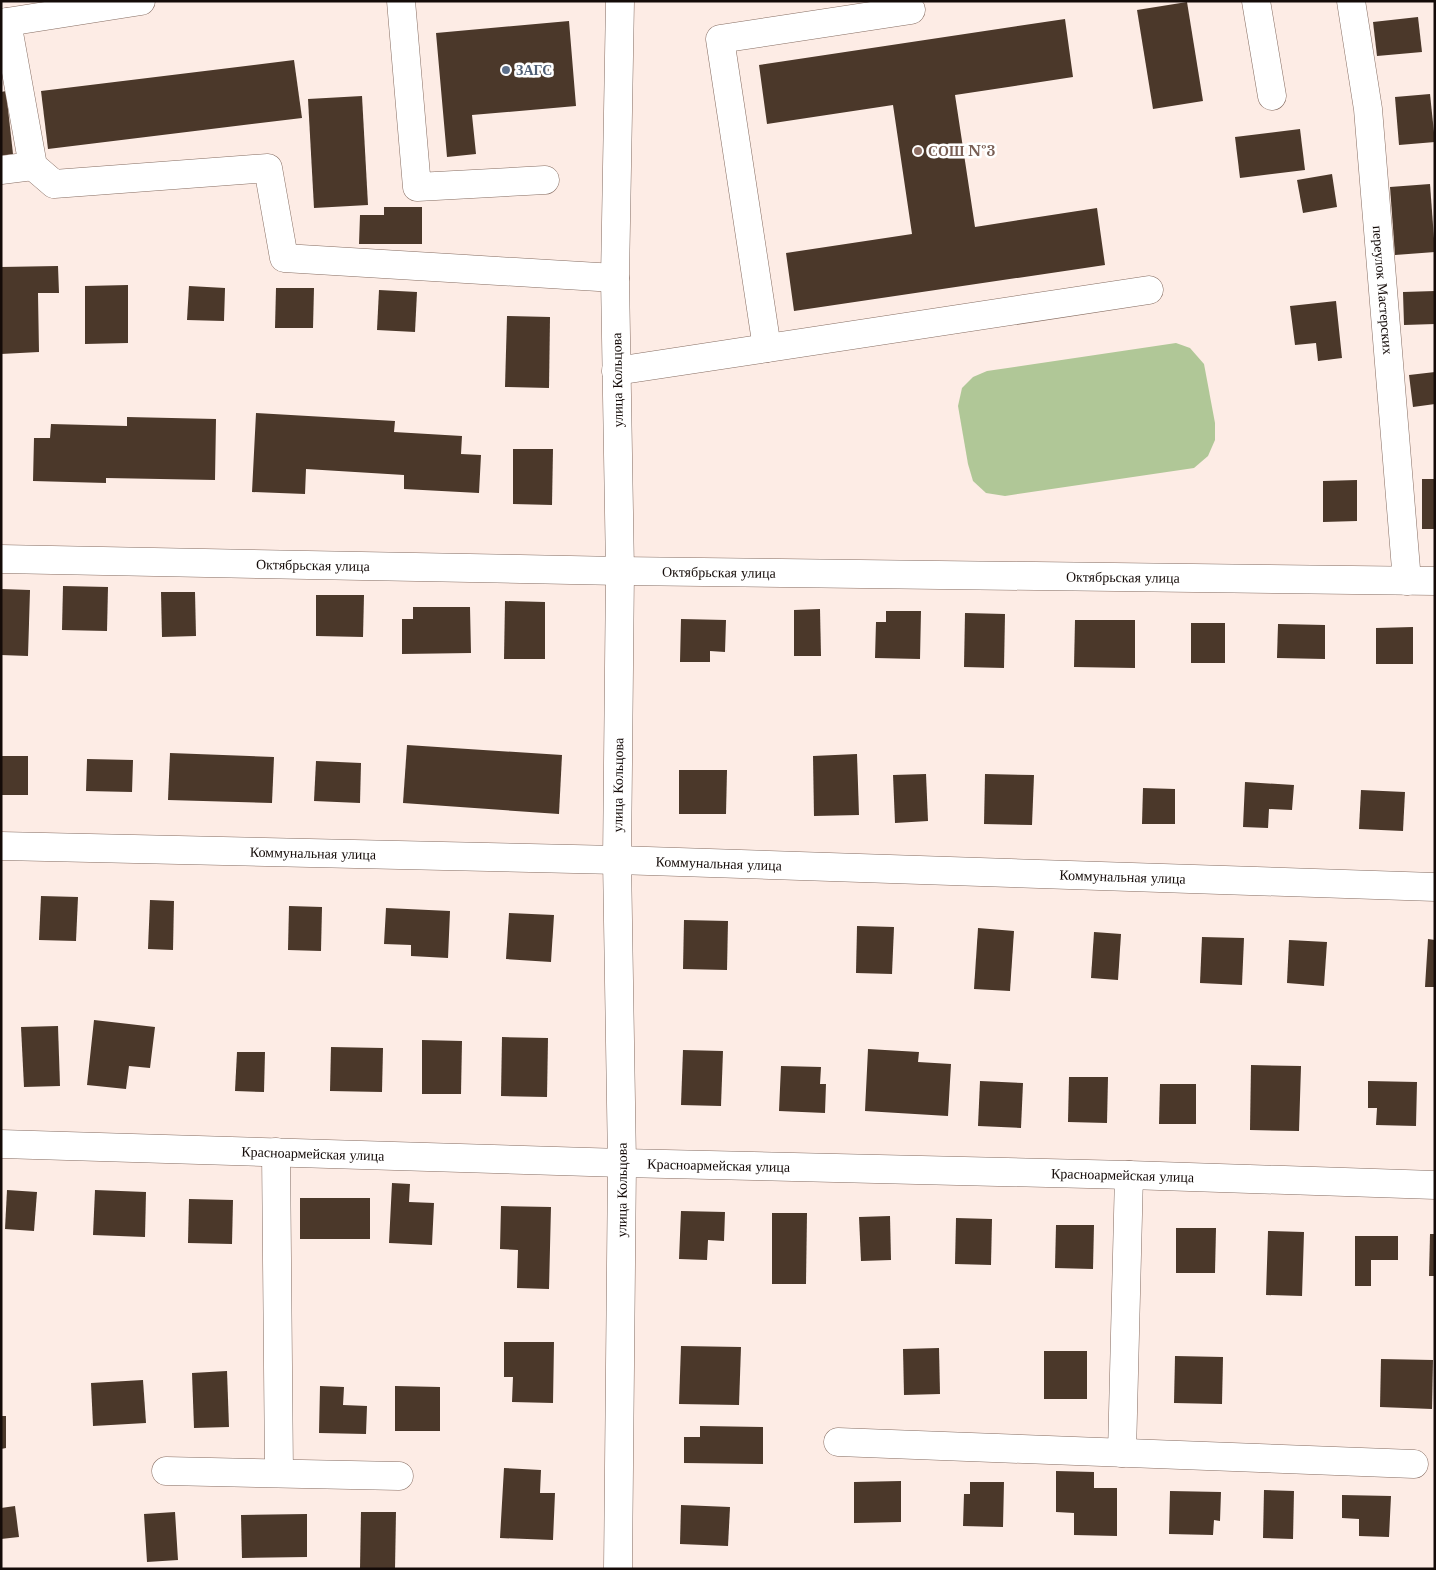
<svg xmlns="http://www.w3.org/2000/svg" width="1436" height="1570" viewBox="0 0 1436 1570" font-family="'Libre Baskerville',serif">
<rect width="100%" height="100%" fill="#fdece5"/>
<path fill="#b0c797" d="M 1176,343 L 1190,348 L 1204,364 L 1215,423 L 1215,440 L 1208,456 L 1194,468 L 1005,496 L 986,493 L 973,481 L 968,464 L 958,406 L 962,388 L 973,377 L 987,371 Z"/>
<g fill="#4b382a">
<path d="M 1187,2 L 1203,101 L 1153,109 L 1137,10 Z"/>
<path d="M 1418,17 L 1422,52 L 1377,56 L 1373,22 Z"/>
<path d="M 1065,19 L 1073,77 L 955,95 L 975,227 L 1097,208 L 1105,265 L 794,311 L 786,253 L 912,234 L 893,105 L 767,124 L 759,65 Z"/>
<path d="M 569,21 L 576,106 L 472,115 L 476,154 L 447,157 L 436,33 Z"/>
<path d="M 294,60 L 302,118 L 48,149 L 41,91 Z"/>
<path d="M 6,91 L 13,154 L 1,156 L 1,92 Z"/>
<path d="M 1430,94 L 1435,142 L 1399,145 L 1395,97 Z"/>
<path d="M 362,96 L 368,205 L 314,208 L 308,99 Z"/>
<path d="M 1300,129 L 1305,170 L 1240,178 L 1235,137 Z"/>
<path d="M 1332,174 L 1337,207 L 1303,213 L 1297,180 Z"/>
<path d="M 1430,184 L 1435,252 L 1395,255 L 1390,187 Z"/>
<path d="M 384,207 L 422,207 L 422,244 L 359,244 L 360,215 L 384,215 Z"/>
<path d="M 58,266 L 59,293 L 38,293 L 39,352 L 1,354 L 1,267 Z"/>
<path d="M 128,285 L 128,343 L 85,344 L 85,286 Z"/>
<path d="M 189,286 L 225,288 L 224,321 L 187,320 Z"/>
<path d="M 276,288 L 314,288 L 313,328 L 275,328 Z"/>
<path d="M 379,290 L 417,292 L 415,332 L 377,330 Z"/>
<path d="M 1435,291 L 1435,324 L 1404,325 L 1403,292 Z"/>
<path d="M 1336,301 L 1342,358 L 1318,361 L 1316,343 L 1295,345 L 1290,306 Z"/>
<path d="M 507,316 L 550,317 L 549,388 L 505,387 Z"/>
<path d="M 1435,372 L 1435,404 L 1413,407 L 1409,375 Z"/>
<path d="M 256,413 L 395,421 L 394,432 L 462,436 L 461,454 L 481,455 L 479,493 L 404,489 L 404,475 L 306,469 L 305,494 L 252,492 Z"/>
<path d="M 127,417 L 216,419 L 215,480 L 106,478 L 106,483 L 33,481 L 34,438 L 50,438 L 51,424 L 127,426 Z"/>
<path d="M 513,449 L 553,449 L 552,505 L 513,504 Z"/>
<rect x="1422" y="479" width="13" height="50"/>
<path d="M 1357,480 L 1357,521 L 1323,522 L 1323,481 Z"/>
<path d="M 63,586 L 108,587 L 107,631 L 62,630 Z"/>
<path d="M 1,589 L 30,590 L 28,656 L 1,655 Z"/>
<path d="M 161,592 L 195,592 L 196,636 L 162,637 Z"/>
<path d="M 316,595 L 364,595 L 363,637 L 316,636 Z"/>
<path d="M 505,601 L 545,602 L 545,659 L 504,659 Z"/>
<path d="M 413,607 L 470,607 L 471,653 L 402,654 L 402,619 L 413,619 Z"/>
<path d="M 820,609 L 821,656 L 794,656 L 794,610 Z"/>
<path d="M 886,611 L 921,611 L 920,659 L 875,658 L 876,622 L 886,622 Z"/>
<path d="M 965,613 L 1005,614 L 1004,668 L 964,667 Z"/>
<path d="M 681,619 L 726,620 L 725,652 L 710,651 L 710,662 L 680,662 Z"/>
<path d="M 1075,620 L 1135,620 L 1135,668 L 1074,667 Z"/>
<rect x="1191" y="623" width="34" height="40"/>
<path d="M 1278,624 L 1325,625 L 1325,659 L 1277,658 Z"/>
<path d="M 1413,627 L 1413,664 L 1376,664 L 1376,628 Z"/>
<path d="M 407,745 L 562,755 L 559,814 L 403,803 Z"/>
<path d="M 170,753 L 274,757 L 272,803 L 168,800 Z"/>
<path d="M 857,754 L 859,815 L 814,816 L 813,756 Z"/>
<rect x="1" y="756" width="27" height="39"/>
<path d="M 87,759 L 133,760 L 132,792 L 86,791 Z"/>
<path d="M 316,761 L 361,763 L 360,803 L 314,801 Z"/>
<path d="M 679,770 L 727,770 L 726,814 L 679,814 Z"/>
<path d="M 926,774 L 928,821 L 895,823 L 893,775 Z"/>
<path d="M 985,774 L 1034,775 L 1032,825 L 984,824 Z"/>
<path d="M 1245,782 L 1294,785 L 1292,810 L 1269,809 L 1268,828 L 1243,827 Z"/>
<path d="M 1143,788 L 1175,789 L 1175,824 L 1142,824 Z"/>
<path d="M 1361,790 L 1405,792 L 1403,831 L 1359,829 Z"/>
<path d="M 41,896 L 78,897 L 76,941 L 39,940 Z"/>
<path d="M 150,900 L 174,901 L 173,950 L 148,949 Z"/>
<path d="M 289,906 L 322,907 L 321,951 L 288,950 Z"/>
<path d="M 386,908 L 450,911 L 448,958 L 411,956 L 411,945 L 384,944 Z"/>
<path d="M 509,913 L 554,915 L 551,962 L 506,959 Z"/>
<path d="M 684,920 L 728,921 L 727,970 L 683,969 Z"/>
<path d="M 857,926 L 894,927 L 892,974 L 856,973 Z"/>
<path d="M 978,928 L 1014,931 L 1010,991 L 974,989 Z"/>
<path d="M 1094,932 L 1121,934 L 1118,980 L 1091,978 Z"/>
<path d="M 1202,937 L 1244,938 L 1242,985 L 1200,983 Z"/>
<path d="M 1428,939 L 1435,940 L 1435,987 L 1425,987 Z"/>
<path d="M 1289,940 L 1327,942 L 1324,986 L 1287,983 Z"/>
<path d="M 94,1020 L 155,1027 L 150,1068 L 129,1066 L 126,1089 L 87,1085 Z"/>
<path d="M 58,1026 L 60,1086 L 24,1087 L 21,1027 Z"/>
<path d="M 502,1037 L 548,1038 L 547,1097 L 501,1096 Z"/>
<path d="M 422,1040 L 462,1041 L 461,1094 L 422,1094 Z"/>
<path d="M 331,1047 L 383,1048 L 382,1092 L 330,1091 Z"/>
<path d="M 868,1049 L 919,1052 L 918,1062 L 951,1064 L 948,1116 L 865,1111 Z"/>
<path d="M 683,1050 L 723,1051 L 721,1106 L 681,1105 Z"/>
<path d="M 237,1052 L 265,1052 L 264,1092 L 235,1091 Z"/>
<path d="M 1251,1065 L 1301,1066 L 1299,1131 L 1250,1130 Z"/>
<path d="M 781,1066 L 821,1067 L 820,1084 L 826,1084 L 825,1113 L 779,1111 Z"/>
<path d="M 1069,1077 L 1108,1077 L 1107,1123 L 1068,1122 Z"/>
<path d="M 980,1081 L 1023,1083 L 1021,1128 L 978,1126 Z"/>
<path d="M 1368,1081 L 1417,1082 L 1416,1126 L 1376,1125 L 1377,1108 L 1368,1108 Z"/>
<path d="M 1160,1084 L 1196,1084 L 1196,1124 L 1159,1124 Z"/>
<path d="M 392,1183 L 410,1184 L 409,1202 L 434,1203 L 432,1245 L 389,1243 Z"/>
<path d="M 7,1190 L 37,1192 L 34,1231 L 5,1229 Z"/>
<path d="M 95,1190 L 146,1192 L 145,1237 L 93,1235 Z"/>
<rect x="300" y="1198" width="70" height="41"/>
<path d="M 189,1199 L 233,1200 L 232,1244 L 188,1243 Z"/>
<path d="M 501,1206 L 551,1207 L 549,1289 L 517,1288 L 518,1250 L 500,1249 Z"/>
<path d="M 681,1211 L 725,1212 L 724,1241 L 708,1240 L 707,1260 L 679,1259 Z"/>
<path d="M 772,1213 L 807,1213 L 806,1284 L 772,1284 Z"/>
<path d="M 890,1216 L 891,1260 L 861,1261 L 859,1217 Z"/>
<path d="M 956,1218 L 992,1219 L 991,1265 L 955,1264 Z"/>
<path d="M 1056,1225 L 1094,1225 L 1093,1269 L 1055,1268 Z"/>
<path d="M 1176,1228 L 1216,1228 L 1215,1273 L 1176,1273 Z"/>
<path d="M 1268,1231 L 1304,1232 L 1302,1296 L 1266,1295 Z"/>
<path d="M 1430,1234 L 1435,1234 L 1435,1276 L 1429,1276 Z"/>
<path d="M 1355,1236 L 1398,1236 L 1398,1260 L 1371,1260 L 1371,1286 L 1355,1286 Z"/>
<path d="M 504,1342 L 554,1342 L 553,1403 L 512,1402 L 513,1377 L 504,1377 Z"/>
<path d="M 681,1346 L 741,1347 L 739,1405 L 679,1404 Z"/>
<path d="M 939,1348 L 940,1394 L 904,1395 L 903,1349 Z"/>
<rect x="1044" y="1351" width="43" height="48"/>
<path d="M 1175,1356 L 1223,1357 L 1222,1404 L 1174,1403 Z"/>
<path d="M 1381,1359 L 1433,1360 L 1432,1409 L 1380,1407 Z"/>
<path d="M 227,1371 L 229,1427 L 194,1428 L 192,1373 Z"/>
<path d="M 143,1380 L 146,1423 L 93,1426 L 91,1383 Z"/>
<path d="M 320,1386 L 344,1387 L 343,1405 L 367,1406 L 366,1434 L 319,1433 Z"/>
<path d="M 395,1386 L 440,1387 L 440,1431 L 395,1431 Z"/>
<path d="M 1,1416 L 6,1416 L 6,1448 L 1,1449 Z"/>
<path d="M 700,1426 L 763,1427 L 763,1464 L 684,1463 L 684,1437 L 700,1437 Z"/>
<path d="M 504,1468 L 541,1470 L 540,1493 L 555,1493 L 553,1540 L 500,1538 Z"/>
<path d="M 1056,1471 L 1094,1472 L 1094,1488 L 1117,1488 L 1117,1536 L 1074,1535 L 1074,1513 L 1056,1512 Z"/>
<path d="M 901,1481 L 901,1522 L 854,1523 L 854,1482 Z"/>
<path d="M 970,1482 L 1004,1482 L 1003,1527 L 963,1526 L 964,1494 L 970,1494 Z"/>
<path d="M 1264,1490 L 1294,1491 L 1293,1539 L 1263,1538 Z"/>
<path d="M 1170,1491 L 1221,1492 L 1220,1521 L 1214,1520 L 1213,1535 L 1169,1534 Z"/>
<path d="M 1342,1495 L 1391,1496 L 1389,1537 L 1359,1536 L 1359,1519 L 1342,1518 Z"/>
<path d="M 681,1505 L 730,1507 L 728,1546 L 680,1544 Z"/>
<path d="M 15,1506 L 19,1537 L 1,1539 L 1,1508 Z"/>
<path d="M 175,1512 L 178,1560 L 147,1562 L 144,1514 Z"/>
<path d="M 361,1512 L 396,1512 L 395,1569 L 360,1569 Z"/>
<path d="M 307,1514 L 307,1557 L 242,1558 L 241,1515 Z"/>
</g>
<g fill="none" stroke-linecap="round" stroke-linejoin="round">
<g stroke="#866d62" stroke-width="29">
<g id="minor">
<path d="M 401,1 L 417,187 L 545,180"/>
<path d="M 1256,1 L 1272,96"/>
<path id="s1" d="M 1351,1 L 1368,109 L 1407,581"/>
<path d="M 7,22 L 33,166 L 54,184 L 268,168 L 284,258 L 615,278"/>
<path d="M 1,23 L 141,1"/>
<path d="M 1,170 L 33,166"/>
<path d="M 767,348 L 720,39 L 911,10"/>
<path d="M 616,371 L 1149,290"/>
<path id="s2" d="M 1,559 L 620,571 L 1435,581"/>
<path id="s3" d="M 1,846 L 617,860 L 1435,887"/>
<path id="s4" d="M 1,1144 L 622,1163 L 1129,1175 L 1435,1185"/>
<path d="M 276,1152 L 279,1473"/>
<path d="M 838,1442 L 1414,1464"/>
<path d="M 1122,1453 L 1129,1175"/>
<path d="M 166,1471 L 399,1476"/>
<path id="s5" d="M 618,1569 L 622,1163 L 617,860 L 620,571 L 615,278 L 620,1"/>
</g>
</g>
<use href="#minor" stroke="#fff" stroke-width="28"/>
</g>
<circle fill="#5c6f8a" stroke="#fff" stroke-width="2" cx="506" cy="70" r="5"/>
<circle fill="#8d6e63" stroke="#fff" stroke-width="2" cx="918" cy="151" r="5"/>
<g text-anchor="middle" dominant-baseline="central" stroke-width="5" stroke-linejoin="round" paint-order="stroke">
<g font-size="14" font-weight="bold" fill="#4e5e75" stroke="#fff" text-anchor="start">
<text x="516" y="70">ЗАГС</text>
</g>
<g font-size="14" font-weight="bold" fill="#785e54" stroke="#fff" text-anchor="start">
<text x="928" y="151">СОШ №3</text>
</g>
<g font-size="14" fill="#140b08" stroke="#fff">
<text stroke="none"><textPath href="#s1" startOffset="291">переулок Мастерских</textPath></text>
<text transform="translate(617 380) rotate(-91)">улица Кольцова</text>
<text stroke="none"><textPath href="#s2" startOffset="312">Октябрьская улица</textPath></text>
<text stroke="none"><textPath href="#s2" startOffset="718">Октябрьская улица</textPath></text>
<text stroke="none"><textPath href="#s2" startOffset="1122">Октябрьская улица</textPath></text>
<text stroke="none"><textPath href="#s5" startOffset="784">улица Кольцова</textPath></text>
<text stroke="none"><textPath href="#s3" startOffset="312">Коммунальная улица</textPath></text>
<text stroke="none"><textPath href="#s3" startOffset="718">Коммунальная улица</textPath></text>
<text stroke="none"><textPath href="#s3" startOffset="1122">Коммунальная улица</textPath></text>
<text stroke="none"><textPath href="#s4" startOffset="312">Красноармейская улица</textPath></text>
<text stroke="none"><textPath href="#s4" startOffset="718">Красноармейская улица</textPath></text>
<text stroke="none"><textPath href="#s4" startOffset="1122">Красноармейская улица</textPath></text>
<text stroke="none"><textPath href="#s5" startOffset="379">улица Кольцова</textPath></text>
</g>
</g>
<rect width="1436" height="1570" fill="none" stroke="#140b08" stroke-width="5"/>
</svg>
